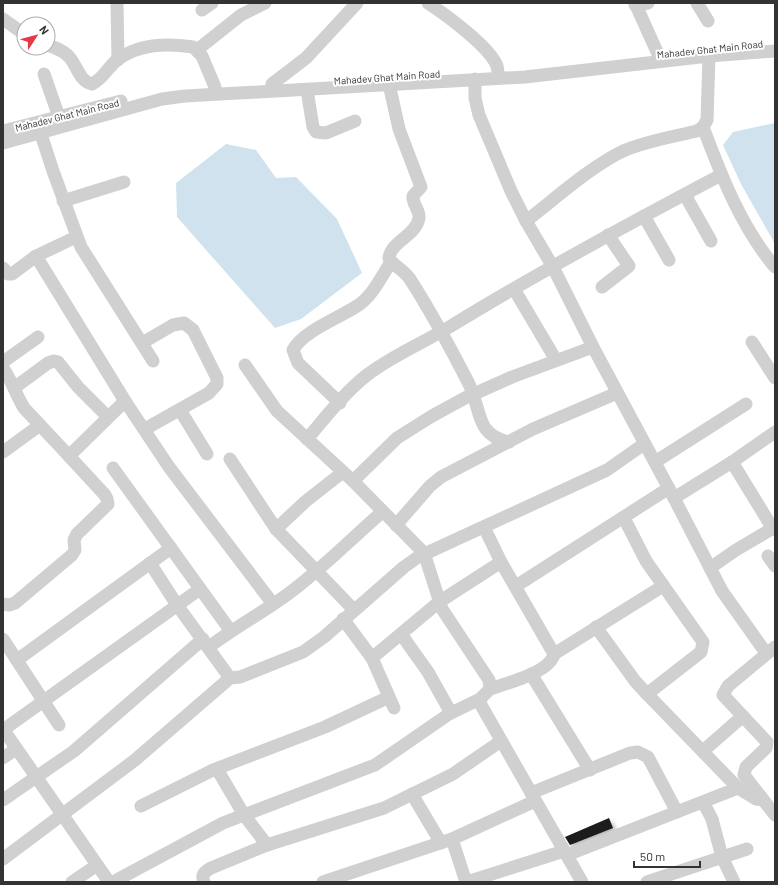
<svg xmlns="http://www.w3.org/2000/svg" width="778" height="885" viewBox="0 0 778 885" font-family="Barlow,sans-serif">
<defs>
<filter id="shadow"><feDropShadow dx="3.5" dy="3.5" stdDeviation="2" flood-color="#0004"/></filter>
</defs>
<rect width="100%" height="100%" fill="#fff"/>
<g fill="#cfe2ee">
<path d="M 775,123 L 775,244 L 741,184 L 723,145 L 733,132 Z"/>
<path d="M 226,144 L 256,150 L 276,178 L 296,177 L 337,219 L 362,273 L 301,319 L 275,328 L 177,217 L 176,183 Z"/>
</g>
<path fill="#1a1a1a" filter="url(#shadow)" d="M 609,818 L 613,828 L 570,845 L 565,837 Z"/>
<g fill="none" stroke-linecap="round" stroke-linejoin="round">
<g stroke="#d0d0d0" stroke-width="13">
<path d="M 117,3 L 118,60"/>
<path d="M 428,3 C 445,14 490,47 497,66 C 498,70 498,74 499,78"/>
<path d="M 635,3 L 658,54"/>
<path d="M 697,3 L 708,21"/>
<path d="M 635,5 L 648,3"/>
<path d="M 202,10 L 212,3"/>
<path d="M 3,19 L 24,34"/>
<path d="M 48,45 C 56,48 65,51 70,58 C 77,66 80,82 92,84 C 103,79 108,67 117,60 C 138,44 167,43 193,47 L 202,56 L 215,87"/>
<path d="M 197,50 L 241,15 L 265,3"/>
<path d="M 44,74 L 59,117"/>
<path d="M 475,79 L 475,98 L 479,115 L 511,191 L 526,221 L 553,267 L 593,347 L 674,498 L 722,591 L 766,653"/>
<path d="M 272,84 L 306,58 L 357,3"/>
<path d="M 389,84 L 399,129 L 421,187 L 413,196 C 412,204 420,210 419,218 C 416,236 391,241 389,258 C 393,266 403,269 410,279 C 431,312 450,347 468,382 C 482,408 474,435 509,442"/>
<path d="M 307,90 L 313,127 L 316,132 L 326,133 L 355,121"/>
<path d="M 38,125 L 53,171 L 81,247 L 153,361"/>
<path d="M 703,127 C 721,175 741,227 775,267"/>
<path d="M 3,131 L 121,101"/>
<path d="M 3,143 L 162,99 L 185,96 L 525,77 L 709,56 L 775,51"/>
<path d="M 685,195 L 711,241"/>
<path d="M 63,201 L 124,182"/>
<path d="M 644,216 L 669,260"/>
<path d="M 526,221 C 555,199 590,167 623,151 C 646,141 672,137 697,131 L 703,127 L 707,120 L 709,56"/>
<path d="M 36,256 L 125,401 L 169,467 L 273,604"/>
<path d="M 3,268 L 8,274 L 12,274 L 36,256 L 76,237"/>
<path d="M 602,287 L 629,266 L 608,235"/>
<path d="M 514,289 L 556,360"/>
<path d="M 752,342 L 775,378"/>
<path d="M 142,343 L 173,325 L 184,323 L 193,330 L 217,378 L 217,384 L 209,393 L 145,429"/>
<path d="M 3,362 L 38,337"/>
<path d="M 245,365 L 277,411 L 353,481 L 424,553 L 442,609 L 489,680 L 490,689 L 480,699 L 481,705 L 582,882"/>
<path d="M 3,368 C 12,381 16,395 24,408 L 69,456 L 125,401"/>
<path d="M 14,388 L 48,363 L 54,361 L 58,362 L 78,387 L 108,417"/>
<path d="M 340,403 L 298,363 L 293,350 C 303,331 339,318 357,306 C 372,297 381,277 391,262"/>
<path d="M 180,410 L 207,454"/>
<path d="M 307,439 C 325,418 345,392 367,375 C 393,355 423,343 451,326 C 539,272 630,223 721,175"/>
<path d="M 3,452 L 40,425"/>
<path d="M 230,459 L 276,529 L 354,610"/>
<path d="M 655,462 L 746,404"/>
<path d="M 732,462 L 773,529"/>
<path d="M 113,468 L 230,630"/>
<path d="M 353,481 L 397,438 L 432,416 L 465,398 L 512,377 L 593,347"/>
<path d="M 674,498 L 732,462 L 775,432"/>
<path d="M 624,518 L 646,561 L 703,642 L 701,652 L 647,694"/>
<path d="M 396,525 L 430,486 L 441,477 L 533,429 L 617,393"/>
<path d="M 484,527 L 501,562 L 554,654 C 550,673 506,683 490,689"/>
<path d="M 276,529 L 306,501 L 343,472"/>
<path d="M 768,556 L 775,566"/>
<path d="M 150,563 L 177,605 L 230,678"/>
<path d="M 710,568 L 736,550 L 775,527"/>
<path d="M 516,586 L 669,488"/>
<path d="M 3,604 L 9,605 L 15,603 L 72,555 L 75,550 L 74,540 L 77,534 L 108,504 L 107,499 L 105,495 L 69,456"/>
<path d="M 343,619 L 372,658 L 394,708"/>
<path d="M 596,627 L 635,681 L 647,694 L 738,788 L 756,799 L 763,800"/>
<path d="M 401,634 L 428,672 L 451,713"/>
<path d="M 3,639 L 59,725"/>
<path d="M 209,647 C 234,628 262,613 288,594 C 321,570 351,539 382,512"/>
<path d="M 775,647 L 728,686 L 723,695 L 767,742 L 766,748 L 746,767 L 744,775 L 775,815"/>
<path d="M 554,654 L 663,586"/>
<path d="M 372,658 L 439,602 L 501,562"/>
<path d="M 17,660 L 171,548"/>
<path d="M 531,674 L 590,770"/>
<path d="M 3,729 L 109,882"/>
<path d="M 3,730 L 200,589"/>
<path d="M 703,751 L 743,716"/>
<path d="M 3,758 L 16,749"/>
<path d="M 217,769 L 244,815 L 267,845"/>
<path d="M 531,793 L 630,753 L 638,752 L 648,757 L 677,812"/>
<path d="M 412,794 L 441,843"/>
<path d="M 3,800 L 74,751 L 203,639"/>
<path d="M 703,802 L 712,819 L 722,857 L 734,882"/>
<path d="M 141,806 L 213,770 L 325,727 L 389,697"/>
<path d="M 452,839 L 466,882"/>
<path d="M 567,855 L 738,788"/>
<path d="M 3,859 L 135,760 L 230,678 L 240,677 L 303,652 L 324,637 L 404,567 L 418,557 L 607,470 L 644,444"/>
<path d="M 72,882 L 97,865"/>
<path d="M 113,882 L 223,823 L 375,765 L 449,714 L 480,699"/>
<path d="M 204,882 C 201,875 204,872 211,868 L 267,845 L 384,808 L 453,774 L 501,741"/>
<path d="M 323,882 L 452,839 L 535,801"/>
<path d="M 467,882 L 564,851"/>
<path d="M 647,882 L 747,849"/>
</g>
</g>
<g text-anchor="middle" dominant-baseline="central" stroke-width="4" stroke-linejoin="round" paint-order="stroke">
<g font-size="10" fill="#333" stroke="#fff">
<text transform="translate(710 49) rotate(-6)">Mahadev Ghat Main Road</text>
<text transform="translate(387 77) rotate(-4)">Mahadev Ghat Main Road</text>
<text transform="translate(67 115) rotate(-14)">Mahadev Ghat Main Road</text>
</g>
</g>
<rect width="778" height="885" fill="none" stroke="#333333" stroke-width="8"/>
<g transform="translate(36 36) rotate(54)"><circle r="19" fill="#ffffff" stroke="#adadad"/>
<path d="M0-3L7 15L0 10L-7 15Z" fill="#e63946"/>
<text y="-6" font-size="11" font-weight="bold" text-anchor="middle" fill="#333333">N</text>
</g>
<path d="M634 861v6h66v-6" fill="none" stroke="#333333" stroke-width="2"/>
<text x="640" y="861" font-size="12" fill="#333333" stroke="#ffffff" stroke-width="3" paint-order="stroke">50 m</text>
</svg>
